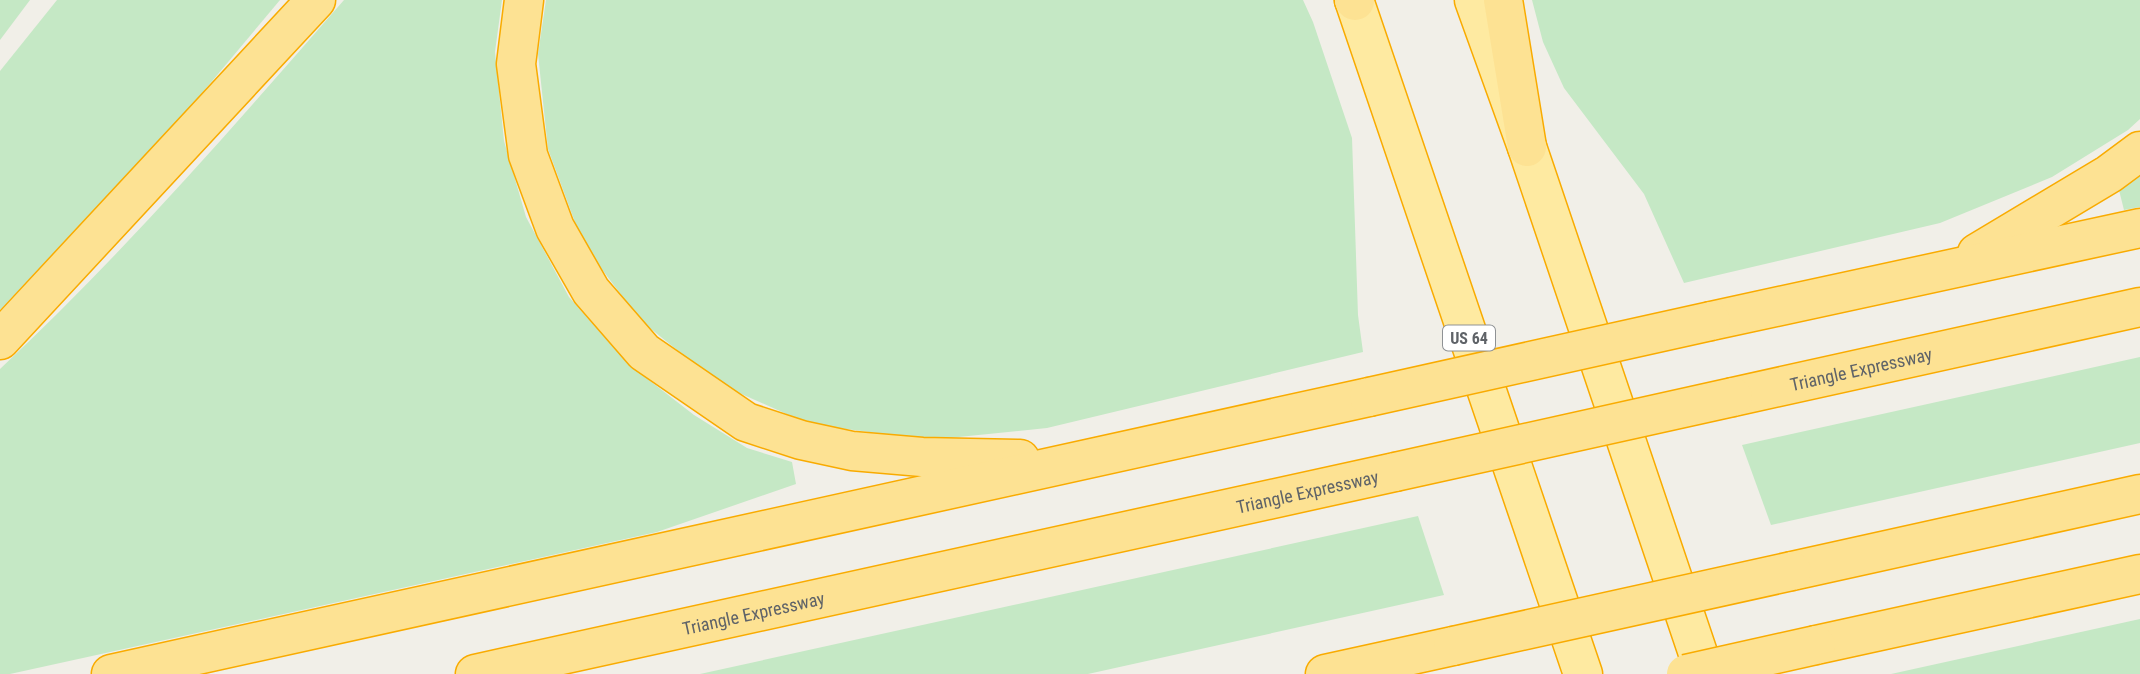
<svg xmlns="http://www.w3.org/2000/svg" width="2140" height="674" viewBox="0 0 2140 674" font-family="'Roboto Condensed',sans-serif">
<rect width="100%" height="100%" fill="#f1efe8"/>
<g fill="#c5e8c5">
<path d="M 0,0 L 30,0 L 0,40 Z"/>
<path d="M 57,0 L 280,0 L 192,105 L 0,310 L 0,71 Z"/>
<path d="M 344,0 L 502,0 L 495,52 L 504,141 L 526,217 L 569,297 L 627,363 L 694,415 L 747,448 L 792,462 L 796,484 L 657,532 L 10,674 L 0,674 L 0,369 C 123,254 233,127 344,0 Z"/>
<path d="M 546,0 L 1303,0 L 1313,22 L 1352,138 L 1358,315 L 1363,352 L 1047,428 L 929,440 L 809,424 L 719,384 L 640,320 L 583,244 L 548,149 L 538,54 Z"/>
<path d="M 1532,0 L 2140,0 L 2140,119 L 2128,130 L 2052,177 L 1940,223 L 1684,283 L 1644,194 L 1564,88 L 1543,42 Z"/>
<path d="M 2140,176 L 2140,207 L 2124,210 L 2119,190 Z"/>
<path d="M 2140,357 L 2140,443 L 1771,525 L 1742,445 Z"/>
<path d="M 1418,516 L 1444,595 L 1088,674 L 700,674 Z"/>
<path d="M 2140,619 L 2140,674 L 1891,674 Z"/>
</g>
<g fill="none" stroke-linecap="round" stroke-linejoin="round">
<g stroke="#f9ab00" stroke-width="41">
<g id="trunk">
<path d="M 1354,0 L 1583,674"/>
<path d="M 1474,0 L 1527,147 L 1705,674"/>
</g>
</g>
<g stroke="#f9ab00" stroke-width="41">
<g id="motorway">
<path d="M 524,0 L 516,64 L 528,155 L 555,228 L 591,291 L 644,352 L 746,422 L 801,440 L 852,451 L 922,457 L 1020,459"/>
<path d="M 1354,0 L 1355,1"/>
<path d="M 1503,0 L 1527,147"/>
<path d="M 1977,253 L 2109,174 L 2140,151"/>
<path d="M 1711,321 L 2140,228"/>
<path d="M 0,340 L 316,0"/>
<path id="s1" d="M 1733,397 L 2140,307"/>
<path d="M 1792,571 L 2140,494"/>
<path d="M 1816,645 L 2140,574"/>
<path d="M 111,674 L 1369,397"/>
<path id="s2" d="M 475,674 L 1395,472"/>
<path d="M 1325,674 L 1453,646"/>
</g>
</g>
<use href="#trunk" stroke="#feeaa1" stroke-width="38"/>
<use href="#motorway" stroke="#fde293" stroke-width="38"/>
<g stroke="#f9ab00" stroke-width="41" stroke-linecap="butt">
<g id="motorway-bridge">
<path d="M 1369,397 L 1711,321"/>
<path d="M 1395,472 L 1733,397"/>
<path d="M 1453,646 L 1792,571"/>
<path d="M 1686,674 L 1816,645"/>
</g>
</g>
<use href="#motorway-bridge" stroke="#fde293" stroke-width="38"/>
</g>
<g text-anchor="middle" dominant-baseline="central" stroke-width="5" stroke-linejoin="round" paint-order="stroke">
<rect fill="#fff" stroke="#8f9295" stroke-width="2" x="1443" y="325.5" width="52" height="25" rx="5"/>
<g font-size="16" font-weight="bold" fill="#5f6368">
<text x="1469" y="338">US 64</text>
</g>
<g font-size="18" fill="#5f6368" stroke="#fff">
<text stroke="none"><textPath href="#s1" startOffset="131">Triangle Expressway</textPath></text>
<text stroke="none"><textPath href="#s2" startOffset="852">Triangle Expressway</textPath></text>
<text stroke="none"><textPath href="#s2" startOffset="285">Triangle Expressway</textPath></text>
</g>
</g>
</svg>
